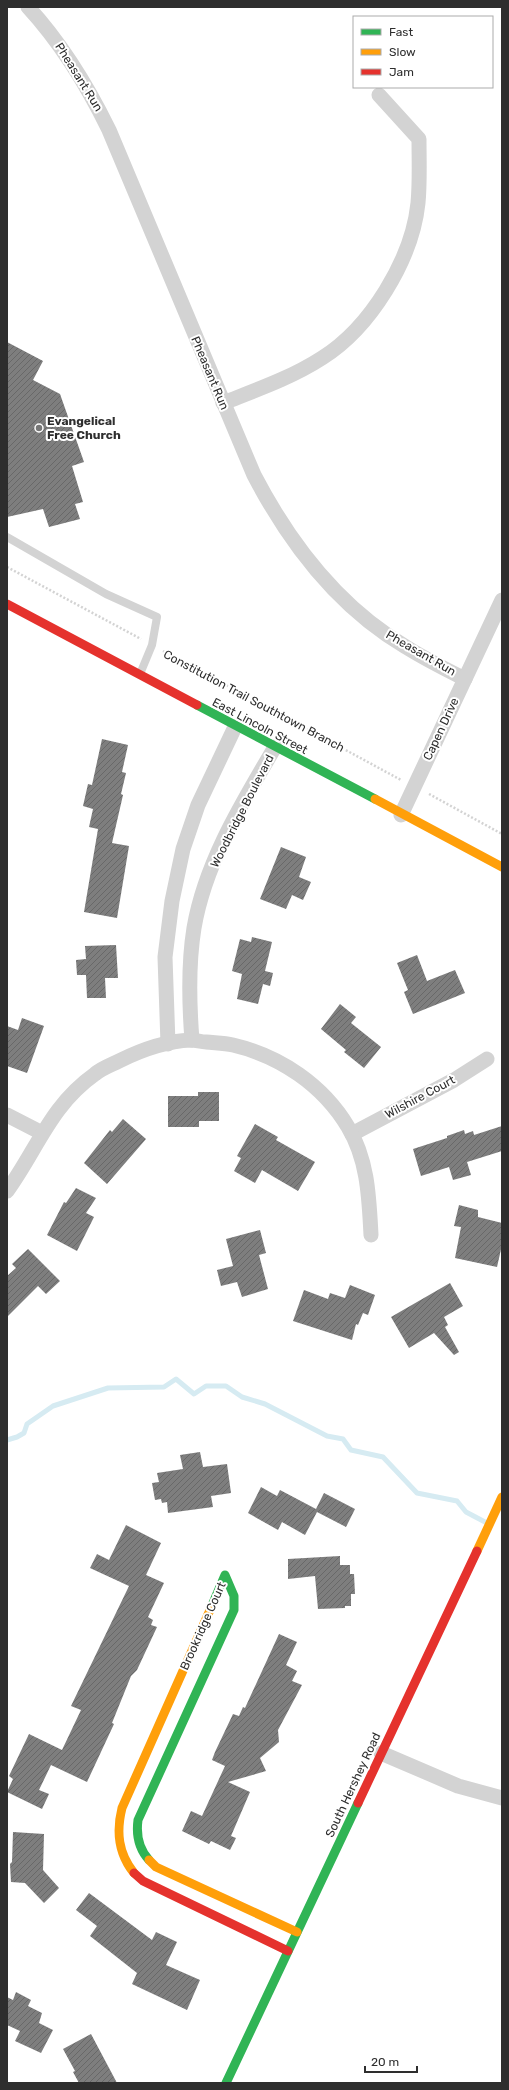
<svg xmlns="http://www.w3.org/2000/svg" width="509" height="2090" viewBox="0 0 509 2090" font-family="Rubik,sans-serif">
<defs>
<pattern id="building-hatch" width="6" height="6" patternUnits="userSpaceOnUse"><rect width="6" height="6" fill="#7e7e7e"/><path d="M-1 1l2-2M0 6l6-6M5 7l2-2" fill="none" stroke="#686868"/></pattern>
</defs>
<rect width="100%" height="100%" fill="#fff"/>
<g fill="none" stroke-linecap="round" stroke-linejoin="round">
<path stroke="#d6ebf2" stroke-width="5" d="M 7,1440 L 17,1437 L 24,1433 L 27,1424 L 53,1406 L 108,1388 L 164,1387 L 176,1379 L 194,1394 L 206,1386 L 226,1386 L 242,1397 L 265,1404 L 327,1436 L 343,1439 L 351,1450 L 383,1457 L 417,1493 L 457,1501 L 466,1512 L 485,1522"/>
</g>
<g fill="url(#building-hatch)">
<path d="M 7,342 L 43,361 L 33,380 L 60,394 L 84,462 L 72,466 L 83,502 L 75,504 L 80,519 L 49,527 L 43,509 L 7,517 Z"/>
<path d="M 102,739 L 128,745 L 122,772 L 126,773 L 121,794 L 123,795 L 112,843 L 129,846 L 117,918 L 84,912 L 98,829 L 89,827 L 93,809 L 83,806 L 88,784 L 92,785 Z"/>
<path d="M 281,847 L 306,857 L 299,877 L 311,882 L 303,900 L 292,895 L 286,909 L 260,899 Z"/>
<path d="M 252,937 L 272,942 L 265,971 L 273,973 L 270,986 L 263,984 L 258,1004 L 237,999 L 242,974 L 232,971 L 240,939 L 251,942 Z"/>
<path d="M 116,945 L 118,978 L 105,978 L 106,998 L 87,998 L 86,975 L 77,975 L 76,960 L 86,959 L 85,946 Z"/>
<path d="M 417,955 L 427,981 L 455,970 L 465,993 L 413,1014 L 404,992 L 408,990 L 397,963 Z"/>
<path d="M 340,1004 L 356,1017 L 351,1023 L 381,1047 L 364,1068 L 344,1052 L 346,1050 L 321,1029 Z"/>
<path d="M 22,1018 L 44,1026 L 27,1073 L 7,1066 L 7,1026 L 18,1030 Z"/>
<path d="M 198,1092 L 219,1092 L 219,1121 L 199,1121 L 199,1127 L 168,1127 L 168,1096 L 198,1096 Z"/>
<path d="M 123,1119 L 146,1139 L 107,1184 L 84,1163 L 110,1130 L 112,1132 Z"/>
<path d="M 255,1124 L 278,1137 L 276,1140 L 315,1162 L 298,1191 L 262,1170 L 255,1183 L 234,1171 L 241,1158 L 237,1156 Z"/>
<path d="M 502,1126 L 502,1151 L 467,1162 L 471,1175 L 453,1180 L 449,1167 L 421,1176 L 413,1149 L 447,1138 L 447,1136 L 464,1130 L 465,1134 L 473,1131 L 474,1135 Z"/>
<path d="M 76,1188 L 96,1198 L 86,1213 L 94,1217 L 77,1251 L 47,1235 L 64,1202 L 66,1203 Z"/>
<path d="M 459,1205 L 478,1210 L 478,1217 L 502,1223 L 502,1245 L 497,1267 L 455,1258 L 461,1227 L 454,1226 Z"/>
<path d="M 260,1230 L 266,1253 L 259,1255 L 268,1289 L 242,1297 L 237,1282 L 221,1286 L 217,1270 L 233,1266 L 226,1239 Z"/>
<path d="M 28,1249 L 60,1281 L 46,1294 L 38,1286 L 7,1317 L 7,1276 L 16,1268 L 12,1264 Z"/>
<path d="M 450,1283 L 463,1306 L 444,1317 L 448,1325 L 445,1327 L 459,1352 L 454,1355 L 434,1333 L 409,1348 L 391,1317 Z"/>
<path d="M 350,1285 L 375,1295 L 368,1315 L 363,1313 L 358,1325 L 356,1324 L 352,1340 L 293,1321 L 304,1290 L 328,1299 L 330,1293 L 345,1298 Z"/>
<path d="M 200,1452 L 203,1467 L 227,1464 L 231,1493 L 211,1496 L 213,1507 L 168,1513 L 167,1502 L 162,1503 L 161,1499 L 155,1500 L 152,1483 L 159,1482 L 157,1473 L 183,1469 L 180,1455 Z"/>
<path d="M 261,1487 L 277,1496 L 280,1490 L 316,1509 L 324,1493 L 355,1509 L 346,1527 L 317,1512 L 305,1535 L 282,1522 L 278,1530 L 248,1513 Z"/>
<path d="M 126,1525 L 161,1543 L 146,1575 L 164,1583 L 148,1617 L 153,1620 L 151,1625 L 157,1627 L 137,1670 L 131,1676 L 112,1723 L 114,1724 L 87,1782 L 51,1765 L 39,1790 L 49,1794 L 42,1809 L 7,1792 L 13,1779 L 9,1776 L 29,1734 L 62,1750 L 81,1710 L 71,1706 L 129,1586 L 90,1568 L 97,1554 L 109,1560 Z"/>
<path d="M 340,1556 L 340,1565 L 350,1565 L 350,1574 L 354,1574 L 355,1594 L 351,1594 L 351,1606 L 345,1606 L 345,1608 L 318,1609 L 315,1576 L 288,1579 L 288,1559 Z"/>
<path d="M 279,1634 L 297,1642 L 286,1665 L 297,1671 L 292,1681 L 302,1685 L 278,1730 L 279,1742 L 260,1758 L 266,1771 L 228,1782 L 250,1792 L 231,1836 L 236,1838 L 230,1850 L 211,1841 L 209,1844 L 182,1831 L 191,1811 L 202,1816 L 225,1766 L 212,1760 L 215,1752 L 233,1714 L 239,1716 L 243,1707 L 245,1708 Z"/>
<path d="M 13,1832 L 44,1834 L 43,1870 L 59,1888 L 44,1903 L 25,1883 L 11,1882 L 10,1864 L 12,1862 Z"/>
<path d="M 89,1893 L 152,1940 L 156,1932 L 177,1942 L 166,1965 L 200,1980 L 187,2010 L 132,1984 L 137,1973 L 90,1936 L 97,1926 L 76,1910 Z"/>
<path d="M 16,1992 L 31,2000 L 28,2006 L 42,2013 L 39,2023 L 53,2030 L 41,2053 L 15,2041 L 20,2031 L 7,2025 L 7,1997 L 13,2000 Z"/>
<path d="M 91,2034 L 117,2083 L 79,2083 L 73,2072 L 75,2071 L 63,2049 Z"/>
</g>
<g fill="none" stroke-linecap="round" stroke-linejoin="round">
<g stroke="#d3d3d3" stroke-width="2.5" stroke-dasharray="2 2" stroke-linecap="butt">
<path d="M 7,567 L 141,639"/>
<path d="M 163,651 L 401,780"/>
<path d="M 429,794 L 502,834"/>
</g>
<path stroke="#d3d3d3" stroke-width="8" d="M 7,537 L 106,594 L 157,617 L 152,645 L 140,674"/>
<g stroke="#d3d3d3" stroke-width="15">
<path d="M 28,7 C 62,44 87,85 109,130 L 254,475 C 290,544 338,607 406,647 C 425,659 445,669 465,679"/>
<path d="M 223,403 C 256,390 291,378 322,358 C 370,328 412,260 418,203 C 420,182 419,161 419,139 L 379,95"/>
<path d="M 401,815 L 502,600"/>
<path d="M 192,1040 C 189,1002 188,965 194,928 C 205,863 242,803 275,747"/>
<path d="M 168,1044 L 165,957 L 172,901 L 183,849 L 198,805 L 235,727"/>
<path d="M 7,1115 L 42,1133"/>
<path d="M 352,1134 L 454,1080 L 487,1059"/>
<path d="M 7,1191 C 38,1148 50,1106 95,1074 C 102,1068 111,1065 119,1061 C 141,1050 166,1041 191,1040 C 196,1040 201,1042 206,1042 C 215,1043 224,1043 233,1045 C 280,1056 323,1085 348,1127 C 368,1160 369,1198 371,1235"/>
<path d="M 381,1753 L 458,1786 L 502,1798"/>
</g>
<g stroke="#30b455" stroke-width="9">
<path d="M 197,705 L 375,799"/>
<path d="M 149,1860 C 138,1848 136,1835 138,1820 L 234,1610 L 234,1596 L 225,1575 L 210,1610"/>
<path d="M 226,2083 L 358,1803"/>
</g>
<g stroke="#ff9f0a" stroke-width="9">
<path d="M 375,799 L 502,867"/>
<path d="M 477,1551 L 502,1497"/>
<path d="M 149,1860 L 156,1867 L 297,1932"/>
<path d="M 134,1873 C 118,1853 116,1832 122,1808 L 210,1610"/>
</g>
<g stroke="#e5322d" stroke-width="9">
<path d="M 7,604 L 197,705"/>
<path d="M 358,1803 L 477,1551"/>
<path d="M 134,1873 L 143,1881 L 288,1951"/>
</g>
</g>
<circle fill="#777" stroke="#fff" stroke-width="1.5" cx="39" cy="428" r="4"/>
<g text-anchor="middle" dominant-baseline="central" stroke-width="4" stroke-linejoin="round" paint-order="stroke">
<g font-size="12" fill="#2e2e2e" stroke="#fff">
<text transform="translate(79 77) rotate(58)">Pheasant Run</text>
<text transform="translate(210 373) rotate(67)">Pheasant Run</text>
<text transform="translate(421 653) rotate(30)">Pheasant Run</text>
<text transform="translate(254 701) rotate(28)">Constitution Trail Southtown Branch</text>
<text transform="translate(260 726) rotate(28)">East Lincoln Street</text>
<text transform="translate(441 729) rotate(-65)">Capen Drive</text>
<text transform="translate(242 811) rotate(-63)">Woodbridge Boulevard</text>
<text transform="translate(420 1097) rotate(-28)">Wilshire Court</text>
<text transform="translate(203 1626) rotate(-66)">Brookridge Court</text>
<text transform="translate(353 1785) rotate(-65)">South Hershey Road</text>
</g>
<g font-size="12" font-weight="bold" fill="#2e2e2e" stroke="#fff" text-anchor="start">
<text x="47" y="421">Evangelical<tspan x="47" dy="14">Free Church</tspan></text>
</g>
</g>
<rect width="509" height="2090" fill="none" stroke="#2e2e2e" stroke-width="16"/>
<rect x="353" y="16" width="140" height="72" fill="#ffffff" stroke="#ababab"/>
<rect x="361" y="29" width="20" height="6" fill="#30b455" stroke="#ababab"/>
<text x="389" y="36" font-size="12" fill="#2e2e2e">Fast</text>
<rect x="361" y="49" width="20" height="6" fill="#ff9f0a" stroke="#ababab"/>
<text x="389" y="56" font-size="12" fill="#2e2e2e">Slow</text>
<rect x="361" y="69" width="20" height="6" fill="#e5322d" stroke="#ababab"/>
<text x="389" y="76" font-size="12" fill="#2e2e2e">Jam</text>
<path d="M365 2066v6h52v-6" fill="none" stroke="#2e2e2e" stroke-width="2"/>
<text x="371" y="2066" font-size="12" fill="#2e2e2e" stroke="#ffffff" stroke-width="3" paint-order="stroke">20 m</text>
</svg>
